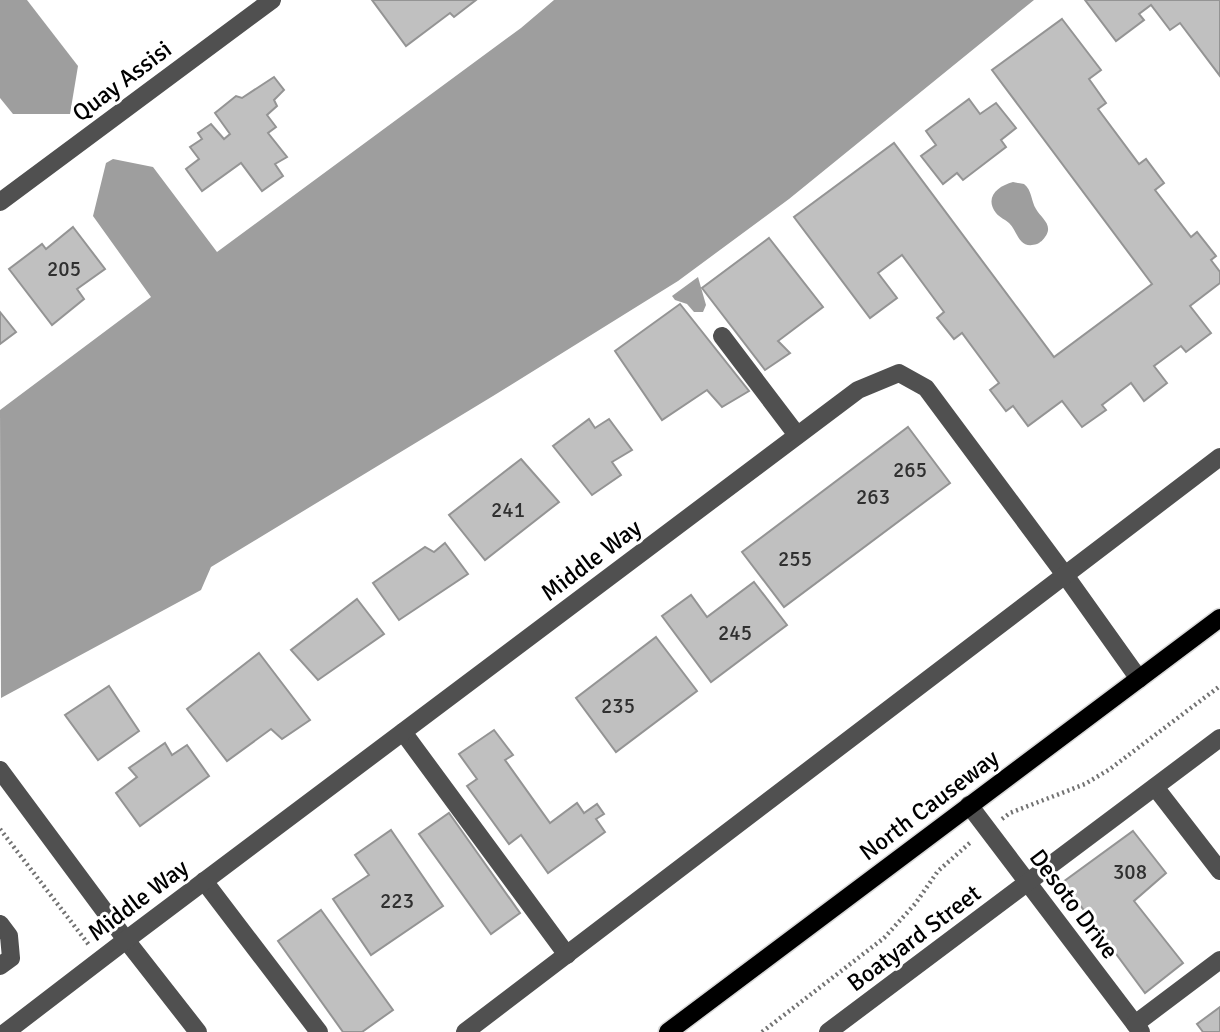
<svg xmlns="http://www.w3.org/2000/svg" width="1220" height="1032" viewBox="0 0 1220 1032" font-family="Signika,sans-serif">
<rect width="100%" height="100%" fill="#fff"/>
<g fill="#9e9e9e">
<path d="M 0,0 L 27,0 L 78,66 L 70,114 L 13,114 L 0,98 Z"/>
<path d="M 554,0 L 1034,0 L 789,199 L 678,281 L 493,396 L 211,567 L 201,590 L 1,698 L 0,410 L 151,297 L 93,216 L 106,163 L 113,159 L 153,167 L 217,252 L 521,28 Z"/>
<path d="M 1013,182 C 1016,183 1020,183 1024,184 C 1032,190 1031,201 1036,209 C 1041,218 1054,225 1045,237 C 1044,239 1040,243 1037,244 C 1018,250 1018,231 1009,223 C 1005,219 1000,218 996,213 C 984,197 998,186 1013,182 Z"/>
<path d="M 698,277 L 706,305 L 703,312 L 694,312 L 687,304 L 675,300 L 672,296 Z"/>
</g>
<g fill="#c0c0c0" stroke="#949494" stroke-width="2">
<path d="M 372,0 L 476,0 L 454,17 L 450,13 L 406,46 Z"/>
<path d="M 1085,0 L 1220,0 L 1220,76 L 1180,23 L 1170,30 L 1151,5 L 1139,14 L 1144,20 L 1116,41 Z"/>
<path d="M 1062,19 L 1101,70 L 1089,79 L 1106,103 L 1098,109 L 1139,164 L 1146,159 L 1164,183 L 1155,190 L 1191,237 L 1197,232 L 1216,256 L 1211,260 L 1220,272 L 1220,283 L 1190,306 L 1211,333 L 1186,352 L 1181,346 L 1154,366 L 1167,383 L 1144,401 L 1131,383 L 1102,405 L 1106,410 L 1082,427 L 1062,401 L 1028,426 L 1013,406 L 1006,411 L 990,390 L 999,383 L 962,333 L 954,339 L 937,318 L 944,312 L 902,255 L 878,273 L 897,298 L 870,318 L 794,217 L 894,143 L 1054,357 L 1152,284 L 992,70 Z"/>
<path d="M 274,77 L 284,90 L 274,100 L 277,106 L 267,115 L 276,127 L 268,133 L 287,157 L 275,164 L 283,176 L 262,191 L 241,163 L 202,191 L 186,169 L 199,159 L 190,147 L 202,139 L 198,133 L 211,124 L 224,139 L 230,134 L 215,113 L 236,96 L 242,98 Z"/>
<path d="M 969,99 L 980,114 L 996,103 L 1016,128 L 1001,140 L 1006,147 L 963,180 L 957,173 L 943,184 L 921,156 L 936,145 L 926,131 Z"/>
<path d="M 73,227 L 105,269 L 77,289 L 84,299 L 52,325 L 9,269 L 42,244 L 46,249 Z"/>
<path d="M 769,238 L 823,307 L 778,341 L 790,353 L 765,370 L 702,288 Z"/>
<path d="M 680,304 L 749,391 L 722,407 L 707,390 L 662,420 L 615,351 Z"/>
<path d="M 0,312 L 16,332 L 0,344 Z"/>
<path d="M 589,419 L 595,428 L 609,419 L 632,450 L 612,462 L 621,475 L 592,495 L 553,446 Z"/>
<path d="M 908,427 L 950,483 L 784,607 L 742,552 Z"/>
<path d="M 521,459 L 559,502 L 485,560 L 449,515 Z"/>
<path d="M 445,543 L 468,574 L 399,620 L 373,583 L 425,547 L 434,552 Z"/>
<path d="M 754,582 L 787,625 L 711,682 L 662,616 L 691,595 L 707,617 Z"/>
<path d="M 357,599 L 384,634 L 318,680 L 291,650 Z"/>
<path d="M 656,637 L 697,691 L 616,752 L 576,698 Z"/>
<path d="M 259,653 L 310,720 L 282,739 L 271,729 L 227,761 L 187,709 Z"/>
<path d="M 109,686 L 139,731 L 98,760 L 65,715 Z"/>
<path d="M 494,730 L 513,755 L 505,760 L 550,823 L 577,803 L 584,813 L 597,804 L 604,814 L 596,819 L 605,832 L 548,873 L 521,835 L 509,844 L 467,786 L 477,779 L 459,754 Z"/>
<path d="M 165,743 L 172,755 L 187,745 L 209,776 L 140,826 L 116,793 L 137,777 L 129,768 Z"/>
<path d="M 449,813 L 520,913 L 491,934 L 419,834 Z"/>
<path d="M 391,830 L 443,906 L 371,955 L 333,899 L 369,875 L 355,855 Z"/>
<path d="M 1133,831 L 1166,873 L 1134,901 L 1183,963 L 1145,993 L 1063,882 Z"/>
<path d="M 321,910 L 393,1010 L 362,1032 L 343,1032 L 278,941 Z"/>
<path d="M 1220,1007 L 1220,1032 L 1203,1032 L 1197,1024 Z"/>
</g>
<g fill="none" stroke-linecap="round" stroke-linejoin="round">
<g stroke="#dbdbdb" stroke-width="21">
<path id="major" d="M 668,1032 L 1220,618"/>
</g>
<g stroke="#727272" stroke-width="4.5" stroke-dasharray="2 3.5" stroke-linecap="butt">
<path d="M 1002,819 L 1010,813 L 1085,784 L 1110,769 L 1220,686"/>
<path d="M 0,829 L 89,945"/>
<path d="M 762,1032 L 884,938 L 915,904 L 938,871 L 972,841"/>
</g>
<g stroke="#505050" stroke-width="18">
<path d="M 0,202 L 272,0"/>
<path d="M 722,336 L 797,435"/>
<path d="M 403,732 L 567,955"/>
<path d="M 0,770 L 126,940 L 198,1032"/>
<path d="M 1155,787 L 1220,871"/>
<path d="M 969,805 L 1141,1032"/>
<path d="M 204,881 L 319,1032"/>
<path d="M 0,924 L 9,936 L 11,958 L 0,966"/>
<path d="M 1135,1024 L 1220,960"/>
<path d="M 6,1032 L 126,940 L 858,390 L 899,373 L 926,388 L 1065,575 L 1139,679"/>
<path d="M 465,1032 L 1220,457"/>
<path d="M 828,1032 L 1220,738"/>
</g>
<use href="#major" stroke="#000" stroke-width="18"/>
</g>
<g text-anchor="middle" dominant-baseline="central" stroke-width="6" stroke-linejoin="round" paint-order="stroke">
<g font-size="21" fill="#303030">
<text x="64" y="269">205</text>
<text x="910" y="470">265</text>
<text x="873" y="497">263</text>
<text x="508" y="510">241</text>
<text x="795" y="559">255</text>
<text x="735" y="633">245</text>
<text x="618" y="706">235</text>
<text x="1130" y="872">308</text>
<text x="397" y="901">223</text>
</g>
<g font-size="24" fill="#000" stroke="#fff">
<text transform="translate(122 81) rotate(-37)">Quay Assisi</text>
<text transform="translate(591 560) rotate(-37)">Middle Way</text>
<text transform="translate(929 805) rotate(-37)">North Causeway</text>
<text transform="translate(138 900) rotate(-37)">Middle Way</text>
<text transform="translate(1074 904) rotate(53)">Desoto Drive</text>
<text transform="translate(914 938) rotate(-37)">Boatyard Street</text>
</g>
</g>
</svg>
